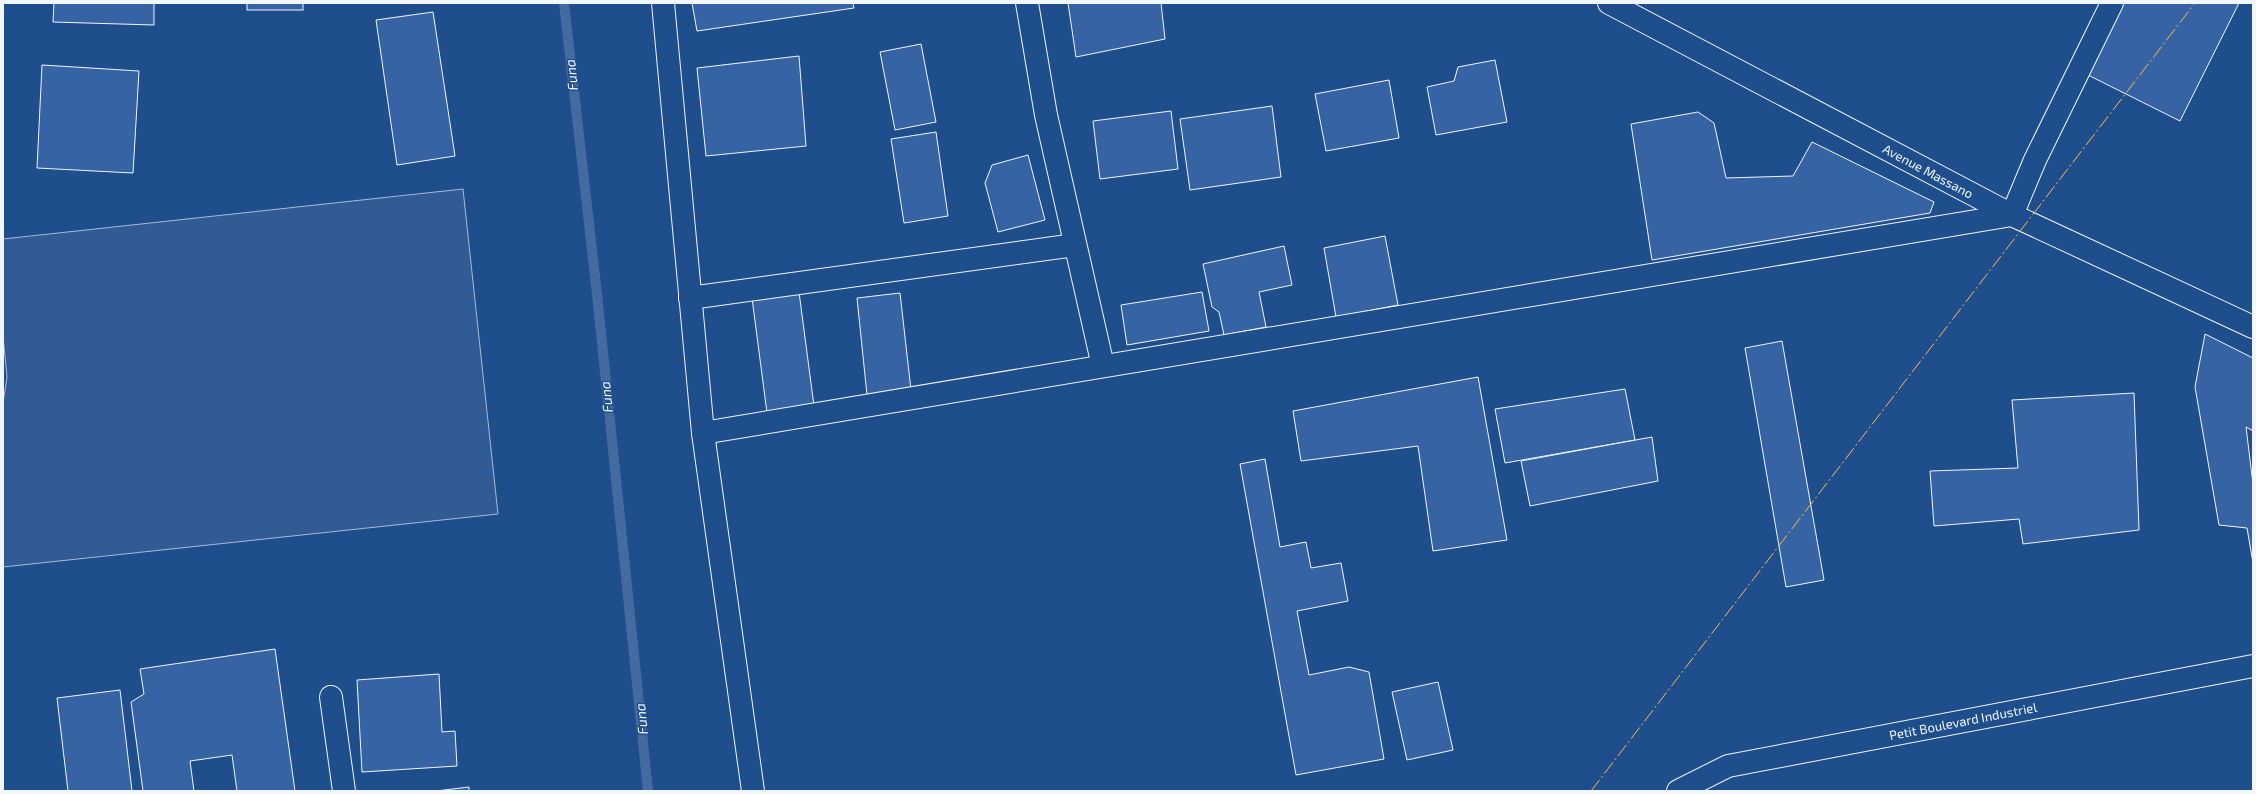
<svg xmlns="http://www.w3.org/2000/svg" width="2256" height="794" viewBox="0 0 2256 794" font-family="'Exo 2',sans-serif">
<rect width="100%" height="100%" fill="#1f4e8c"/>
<path fill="#305b95" stroke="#a8bbd7" d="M 463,189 L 498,514 L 3,567 L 3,403 L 7,377 L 3,336 L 3,239 Z"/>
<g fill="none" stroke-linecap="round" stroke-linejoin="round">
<path stroke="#446ba0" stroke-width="10" d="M 564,3 L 597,294 L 648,791"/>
</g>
<g fill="#3563a3" stroke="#f2f6ff">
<path d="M 54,3 L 154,3 L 154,25 L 53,22 Z"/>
<rect x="247" y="3" width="56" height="7"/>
<path d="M 692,3 L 853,3 L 854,8 L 697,31 Z"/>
<path d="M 1068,3 L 1161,3 L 1165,39 L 1076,57 Z"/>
<path d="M 2118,3 L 2239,3 L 2180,121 L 2084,73 Z"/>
<path d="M 433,12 L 455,156 L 397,165 L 376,20 Z"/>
<path d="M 921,44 L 936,122 L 895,130 L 880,52 Z"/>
<path d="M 799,56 L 806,146 L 706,156 L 697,68 Z"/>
<path d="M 1495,60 L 1507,122 L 1436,135 L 1427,87 L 1454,81 L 1458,67 Z"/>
<path d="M 42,65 L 139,71 L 133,173 L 37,168 Z"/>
<path d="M 1389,80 L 1399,138 L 1326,151 L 1315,94 Z"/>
<path d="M 1272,106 L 1281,177 L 1190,190 L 1180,119 Z"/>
<path d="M 1171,111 L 1178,169 L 1100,179 L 1093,121 Z"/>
<path d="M 1698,112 L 1714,123 L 1726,178 L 1793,176 L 1812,142 L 1934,202 L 1930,213 L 1652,260 L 1631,124 Z"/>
<path d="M 936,132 L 948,216 L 904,223 L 891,139 Z"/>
<path d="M 1028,155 L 1045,220 L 998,232 L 985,183 L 992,165 Z"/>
<path d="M 1385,236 L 1398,305 L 1336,317 L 1324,248 Z"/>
<path d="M 1284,246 L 1292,285 L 1259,292 L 1266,327 L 1224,335 L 1219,312 L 1212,307 L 1203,264 Z"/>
<path d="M 799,292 L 814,406 L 767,413 L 752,298 Z"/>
<path d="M 1202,292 L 1209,331 L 1127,345 L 1121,305 Z"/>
<path d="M 900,293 L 911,390 L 867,395 L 857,298 Z"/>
<path d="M 2205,334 L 2253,358 L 2253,431 L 2246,427 L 2253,484 L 2253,563 L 2247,528 L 2219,525 L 2195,387 Z"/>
<path d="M 1782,341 L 1824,580 L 1786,587 L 1745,348 Z"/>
<path d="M 1478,377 L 1507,540 L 1433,551 L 1418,446 L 1301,461 L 1293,411 Z"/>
<path d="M 1625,389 L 1635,440 L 1505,463 L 1495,409 Z"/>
<path d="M 2134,393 L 2139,530 L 2023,544 L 2019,519 L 1934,526 L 1930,471 L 2018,468 L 2012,400 Z"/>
<path d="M 1652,437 L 1658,481 L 1530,506 L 1521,461 Z"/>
<path d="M 1265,459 L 1280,547 L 1306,542 L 1311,568 L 1341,563 L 1348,601 L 1297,611 L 1309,675 L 1349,667 L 1369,672 L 1384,759 L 1296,775 L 1240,464 Z"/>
<path d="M 275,649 L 295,791 L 237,791 L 232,755 L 190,761 L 194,791 L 143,791 L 131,702 L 144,694 L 140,669 Z"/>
<path d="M 439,674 L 442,732 L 455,731 L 457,766 L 362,772 L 357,680 Z"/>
<path d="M 1438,682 L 1453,750 L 1407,760 L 1392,692 Z"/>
<path d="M 120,690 L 132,791 L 68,791 L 57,698 Z"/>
<path d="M 469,787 L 469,791 L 436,791 Z"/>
</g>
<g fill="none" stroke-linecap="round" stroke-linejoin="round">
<g stroke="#f2f6ff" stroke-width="24">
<g id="minor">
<path d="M 663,3 L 703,433 L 753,791"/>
<path d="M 1027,3 L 1046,115 L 1103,366"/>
<path d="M 1609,3 L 2012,215 L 2253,327"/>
<path d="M 690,298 L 1075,245"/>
<path d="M 703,433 L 2012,215 L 2035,160 L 2112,3"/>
<path d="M 331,697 L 344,791"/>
<path d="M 1678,791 L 1728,766 L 2253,666"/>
</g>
</g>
<use href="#minor" stroke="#1f4e8c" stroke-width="22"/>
<path stroke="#ffb74d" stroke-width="1" stroke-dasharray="14 3 2 3" stroke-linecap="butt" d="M 1591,791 L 2195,3"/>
</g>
<g text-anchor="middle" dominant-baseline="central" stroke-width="3" stroke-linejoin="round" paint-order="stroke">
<g font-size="13" fill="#f2f6ff" stroke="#1f4e8c">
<text transform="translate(1928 171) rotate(28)">Avenue Massano</text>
<text transform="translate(1963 721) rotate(-11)">Petit Boulevard Industriel</text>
</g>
<g font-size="14" font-style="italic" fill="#f2f6ff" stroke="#1f4e8c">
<text transform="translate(571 75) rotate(-96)">Funa</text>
<text transform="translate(606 397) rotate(-96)">Funa</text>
<text transform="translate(641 719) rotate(-96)">Funa</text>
</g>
</g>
<rect width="2256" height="794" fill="none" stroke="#f2f6ff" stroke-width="8"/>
</svg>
